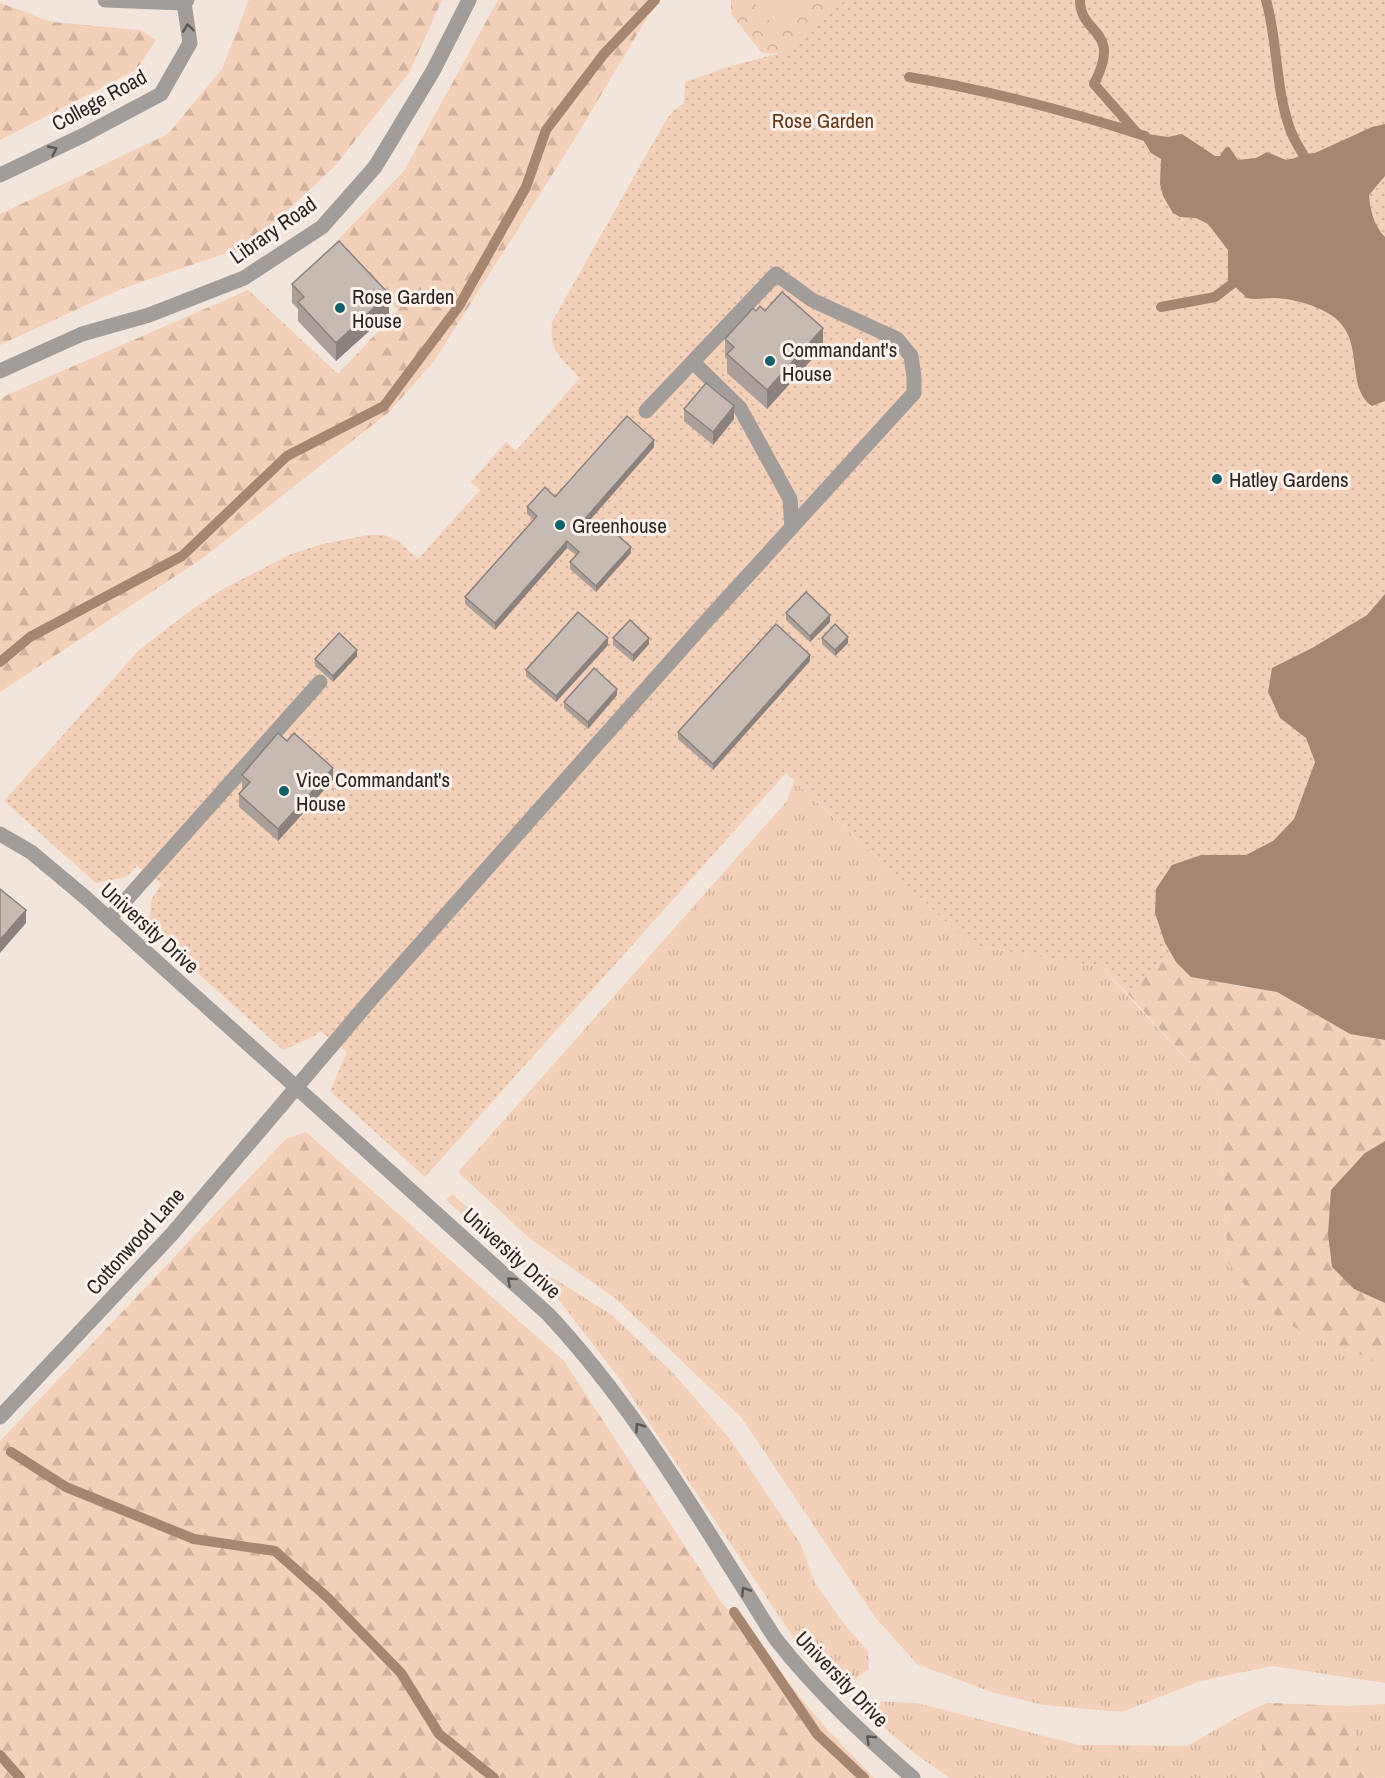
<svg xmlns="http://www.w3.org/2000/svg" width="1385" height="1778" viewBox="0 0 1385 1778" font-family="'Archivo Narrow',sans-serif">
<defs>
<pattern id="grass-tufts" width="24" height="20" patternUnits="userSpaceOnUse" patternTransform="scale(1.5)"><rect width="24" height="20" fill="#f2d0b9"/><path d="M3 7l-1-3M5 7V3M7 7l1-3M15 17l-1-3M17 17v-4M19 17l1-3" fill="none" stroke="#d0b29f"/></pattern>
<pattern id="forest-firs" width="22" height="20" patternUnits="userSpaceOnUse" patternTransform="scale(1.5)"><rect width="22" height="20" fill="#f2d0b9"/><path d="M5 1l3.5 6h-7zM16 11l3.5 6h-7z" fill="#d0b29f"/></pattern>
<pattern id="park-crowns" width="20" height="18" patternUnits="userSpaceOnUse" patternTransform="scale(1.5)"><rect width="20" height="18" fill="#f2d0b9"/><path d="M2 6a3 3 0 1 1 6 0M12 15a3 3 0 1 1 6 0" fill="none" stroke="#d0b29f"/></pattern>
<pattern id="garden-dots" width="8" height="8" patternUnits="userSpaceOnUse" patternTransform="scale(1.5)"><rect width="8" height="8" fill="#f2d0b9"/><path d="M2 2h.1M6 6h.1" fill="none" stroke="#d0b29f" stroke-width="1.8" stroke-linecap="round"/></pattern>
</defs>
<rect width="100%" height="100%" fill="#f2e5dc"/>
<g fill="url(#grass-tufts)">
<path d="M 794,781 L 971,945 L 1101,967 L 1218,1093 L 1228,1262 L 1323,1341 L 1385,1364 L 1385,1683 L 1272,1666 L 1200,1681 L 1122,1712 L 1044,1705 L 994,1693 L 917,1664 L 875,1617 L 741,1417 L 615,1298 L 529,1238 L 458,1172 L 787,801 Z"/>
<path d="M 452,1194 L 537,1268 L 612,1315 L 674,1374 L 730,1439 L 801,1545 L 815,1583 L 845,1625 L 868,1651 L 869,1669 L 856,1678 L 834,1685 L 802,1650 L 619,1378 L 555,1295 L 446,1200 Z"/>
<path d="M 851,1700 L 917,1703 L 1079,1745 L 1187,1746 L 1245,1713 L 1263,1736 L 1260,1769 L 1262,1778 L 950,1778 L 918,1756 Z"/>
<path d="M 1385,1704 L 1385,1778 L 1384,1778 L 1361,1757 L 1349,1706 Z"/>
</g>
<g fill="url(#forest-firs)">
<path d="M 249,0 L 442,0 L 409,73 L 334,167 L 250,245 L 121,289 L 0,345 L 0,214 L 168,134 L 222,69 Z"/>
<path d="M 498,0 L 661,0 L 648,16 L 574,140 L 435,360 L 389,412 L 200,560 L 0,692 L 0,400 L 7,395 L 248,290 L 338,374 L 398,310 L 332,246 L 404,171 Z"/>
<path d="M 0,3 L 52,22 L 140,30 L 156,40 L 136,70 L 0,140 Z"/>
<path d="M 1170,953 L 1176,962 L 1238,986 L 1277,992 L 1350,1034 L 1385,1040 L 1385,1141 L 1365,1153 L 1354,1289 L 1385,1303 L 1385,1364 L 1323,1341 L 1282,1321 L 1251,1294 L 1228,1262 L 1218,1093 L 1127,993 Z"/>
<path d="M 306,1132 L 564,1361 L 722,1603 L 825,1727 L 874,1778 L 0,1778 L 0,1441 L 286,1139 Z"/>
<path d="M 1267,1703 L 1349,1706 L 1361,1757 L 1384,1778 L 1262,1778 L 1260,1769 L 1263,1736 L 1245,1713 Z"/>
</g>
<path fill="url(#park-crowns)" d="M 731,0 L 846,0 L 787,51 L 770,54 L 761,52 L 731,14 Z"/>
<path fill="url(#garden-dots)" d="M 846,0 L 1385,0 L 1385,594 L 1367,615 L 1312,648 L 1272,669 L 1268,692 L 1280,718 L 1306,738 L 1315,762 L 1294,819 L 1273,841 L 1246,855 L 1201,855 L 1165,943 L 1170,953 L 1127,993 L 1101,967 L 971,945 L 786,773 L 425,1177 L 330,1091 L 347,1052 L 320,1031 L 315,1036 L 283,1050 L 148,928 L 152,898 L 162,884 L 137,866 L 126,877 L 96,883 L 4,801 L 139,650 L 194,608 L 223,589 L 289,555 L 319,545 L 367,535 L 384,535 L 398,541 L 418,559 L 480,490 L 471,482 L 506,442 L 516,451 L 580,378 C 561,357 549,353 552,322 L 666,120 L 674,110 L 684,104 L 685,82 L 724,68 L 787,51 Z"/>
<path fill="#f2d0b9" d="M 752,0 L 817,0 L 779,32 Z"/>
<g fill="#a68670">
<path d="M 1385,124 L 1385,176 L 1369,195 C 1370,211 1374,225 1385,237 L 1385,401 L 1372,406 C 1342,385 1370,333 1324,311 C 1309,303 1292,299 1275,298 C 1265,298 1256,300 1247,298 L 1228,280 L 1228,250 L 1208,224 L 1196,218 L 1180,217 L 1173,213 L 1163,196 L 1160,184 L 1161,159 L 1151,153 L 1142,138 L 1147,134 L 1168,137 L 1182,134 L 1215,156 L 1220,156 L 1225,148 L 1229,147 L 1238,160 L 1256,158 L 1267,152 L 1286,160 L 1295,158 L 1303,154 L 1315,153 L 1372,127 Z"/>
<path d="M 1385,594 L 1385,1040 L 1350,1034 L 1277,992 L 1191,977 L 1176,962 L 1165,943 L 1155,913 L 1156,889 L 1172,865 L 1201,855 L 1246,855 L 1273,841 L 1294,819 L 1315,762 L 1306,738 L 1280,718 L 1268,692 L 1272,668 L 1312,648 L 1367,615 Z"/>
<path d="M 1385,1141 L 1385,1303 L 1354,1289 L 1332,1267 L 1328,1234 L 1331,1190 L 1365,1153 Z"/>
</g>
<g fill="none" stroke-linecap="round" stroke-linejoin="round">
<g stroke="#a68670" stroke-width="10">
<path d="M 1080,0 C 1080,36 1123,28 1094,84 L 1137,133"/>
<path d="M 1266,0 C 1278,42 1275,87 1290,129 C 1293,138 1298,146 1303,154"/>
<path d="M 909,77 C 986,90 1071,112 1145,136"/>
<path d="M 1161,307 L 1215,297 L 1232,284"/>
<path d="M 0,662 L 30,637 L 182,556 L 287,456 L 384,406 L 459,306 L 526,187 L 546,130 L 603,55 L 655,0"/>
<path d="M 11,1452 L 66,1487 L 194,1539 L 275,1551 L 328,1598 L 401,1673 L 439,1734 L 494,1778"/>
<path d="M 734,1612 L 817,1734 L 864,1778"/>
<path d="M 0,1755 L 20,1778"/>
</g>
<g stroke="#a29d99" stroke-width="15">
<path d="M 693,362 L 740,408 L 790,499 L 792,527"/>
<path d="M 109,919 L 320,682"/>
<path d="M 0,1417 L 172,1234 L 373,997 L 701,627 L 914,393 L 914,377 L 911,356 L 897,339 L 812,300 L 776,274 L 646,411"/>
</g>
<g stroke="#a29d99" stroke-width="15">
<path d="M 105,0 L 184,3"/>
<path d="M 0,175 L 84,135 L 161,94 L 190,43 L 184,3 L 187,0"/>
<path d="M 0,371 L 82,334 L 149,315 L 244,278 L 322,227 L 375,167 L 433,71 L 469,0"/>
<path d="M 0,834 L 31,852 L 86,898 L 548,1314 C 638,1410 704,1527 775,1638 C 815,1690 864,1735 913,1778"/>
</g>
</g>
<g fill="#aba099">
<path d="M 292,284 L 389,313 L 336,361 L 298,321 L 298,309 L 292,303 Z"/>
<path d="M 756,311 L 765,311 L 823,347 L 767,409 L 727,373 L 727,359 L 725,357 L 725,339 Z"/>
<path d="M 684,409 L 734,419 L 713,445 L 684,421 Z"/>
<path d="M 654,447 L 586,524 L 596,533 L 631,553 L 596,592 L 570,569 L 570,562 L 576,555 L 567,548 L 495,630 L 465,604 L 465,597 L 534,520 L 527,514 L 527,507 L 555,497 Z"/>
<path d="M 786,613 L 830,622 L 810,642 L 786,620 Z"/>
<path d="M 613,638 L 649,644 L 633,662 L 613,645 Z"/>
<path d="M 822,638 L 848,643 L 835,656 L 822,644 Z"/>
<path d="M 608,645 L 556,702 L 526,676 L 526,670 Z"/>
<path d="M 357,656 L 333,682 L 315,666 L 315,659 Z"/>
<path d="M 810,661 L 713,770 L 678,739 L 678,732 Z"/>
<path d="M 617,695 L 588,729 L 564,708 L 564,702 Z"/>
<path d="M 242,775 L 333,780 L 278,841 L 239,807 L 239,794 L 243,789 L 242,788 Z"/>
</g>
<g fill="#8b827d">
<path d="M 389,294 L 389,313 L 336,361 L 336,343 Z"/>
<path d="M 823,328 L 823,347 L 767,409 L 767,390 Z"/>
<path d="M 734,406 L 734,419 L 713,445 L 713,432 Z"/>
<path d="M 654,440 L 654,447 L 583,528 L 583,521 Z"/>
<path d="M 567,541 L 567,548 L 495,630 L 495,623 Z"/>
<path d="M 631,547 L 631,553 L 596,592 L 596,586 Z"/>
<path d="M 830,615 L 830,622 L 810,642 L 810,636 Z"/>
<path d="M 848,637 L 848,643 L 835,656 L 835,650 Z"/>
<path d="M 608,638 L 608,645 L 556,702 L 556,696 Z"/>
<path d="M 649,638 L 649,644 L 633,662 L 633,655 Z"/>
<path d="M 357,650 L 357,656 L 333,682 L 333,676 Z"/>
<path d="M 810,655 L 810,661 L 713,770 L 713,764 Z"/>
<path d="M 617,689 L 617,695 L 588,729 L 588,722 Z"/>
<path d="M 333,768 L 333,780 L 278,841 L 278,829 Z"/>
<path d="M 26,910 L 26,923 L 0,953 L 0,940 Z"/>
</g>
<g fill="#c7bab2" stroke="#8b827d" stroke-width="1.5">
<path d="M 339,241 L 389,294 L 336,343 L 298,302 L 304,297 L 292,284 Z"/>
<path d="M 782,292 L 823,328 L 767,390 L 727,354 L 734,347 L 725,339 L 753,308 L 756,311 L 760,306 L 765,311 Z"/>
<path d="M 706,383 L 734,406 L 713,432 L 684,409 Z"/>
<path d="M 627,416 L 654,440 L 583,521 L 596,533 L 604,523 L 631,547 L 596,586 L 570,562 L 579,552 L 567,541 L 495,623 L 465,597 L 537,516 L 527,507 L 537,496 L 545,487 L 555,497 Z"/>
<path d="M 806,592 L 830,615 L 810,636 L 786,613 Z"/>
<path d="M 578,612 L 608,638 L 556,696 L 526,670 Z"/>
<path d="M 630,620 L 649,638 L 633,655 L 613,638 Z"/>
<path d="M 776,624 L 810,655 L 713,764 L 678,732 Z"/>
<path d="M 835,624 L 848,637 L 835,650 L 822,638 Z"/>
<path d="M 339,633 L 357,650 L 333,676 L 315,659 Z"/>
<path d="M 594,668 L 617,689 L 588,722 L 564,702 Z"/>
<path d="M 278,733 L 287,741 L 294,733 L 333,768 L 278,829 L 239,794 L 250,782 L 242,775 Z"/>
<path d="M 0,889 L 26,910 L 0,940 Z"/>
</g>
<defs><path id="oneway-chevron" d="M-2-3.5L2.5 0L-2 3.5" fill="none" stroke-width="1.6" stroke-linecap="round" stroke-linejoin="round" transform="scale(1.5)"/></defs>
<g stroke="#5b5652">
<use href="#oneway-chevron" transform="translate(188 28) rotate(-98)"/>
<use href="#oneway-chevron" transform="translate(53 150) rotate(-25)"/>
<use href="#oneway-chevron" transform="translate(511 1281) rotate(-138)"/>
<use href="#oneway-chevron" transform="translate(639 1427) rotate(-125)"/>
<use href="#oneway-chevron" transform="translate(745 1591) rotate(-123)"/>
<use href="#oneway-chevron" transform="translate(870 1739) rotate(-136)"/>
</g>
<g fill="#12616a" stroke="#fef3ec" stroke-width="2">
<circle cx="340" cy="308" r="6"/>
<circle cx="770" cy="361" r="6"/>
<circle cx="1217" cy="479" r="6"/>
<circle cx="560" cy="525" r="6"/>
<circle cx="284" cy="791" r="6"/>
</g>
<g text-anchor="middle" dominant-baseline="central" stroke-width="6" stroke-linejoin="round" paint-order="stroke">
<g font-size="21" fill="#2b2623" stroke="#fef3ec">
<text transform="translate(99 100) rotate(-29)">College Road</text>
<text transform="translate(273 230) rotate(-35)">Library Road</text>
<text transform="translate(150 928) rotate(42)">University Drive</text>
<text transform="translate(135 1241) rotate(-48)">Cottonwood Lane</text>
<text transform="translate(512 1253) rotate(42)">University Drive</text>
<text transform="translate(842 1679) rotate(46)">University Drive</text>
</g>
<g font-size="21" fill="#663914" stroke="#fef3ec">
<text x="823" y="120">Rose Garden</text>
</g>
<g font-size="21" fill="#2b2623" stroke="#fef3ec" text-anchor="start">
<text x="352" y="296">Rose Garden<tspan x="352" dy="24">House</tspan></text>
<text x="782" y="349">Commandant's<tspan x="782" dy="24">House</tspan></text>
<text x="1229" y="479">Hatley Gardens</text>
<text x="572" y="525">Greenhouse</text>
<text x="296" y="779">Vice Commandant's<tspan x="296" dy="24">House</tspan></text>
</g>
</g>
</svg>
